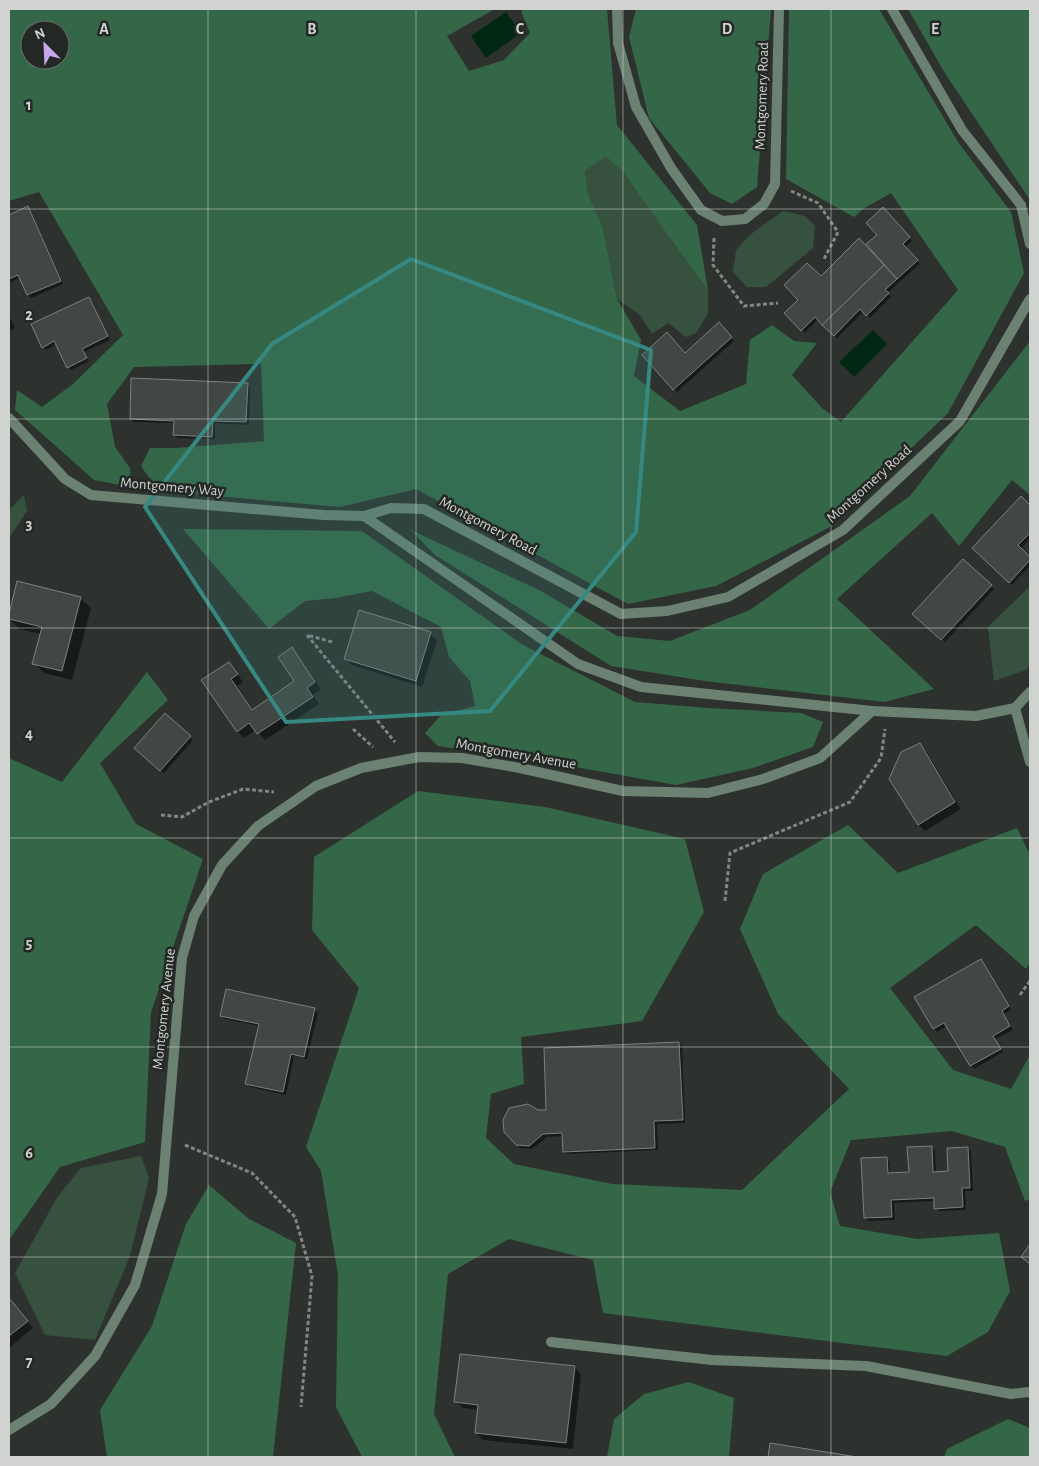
<svg xmlns="http://www.w3.org/2000/svg" width="1039" height="1466" viewBox="0 0 1039 1466" font-family="'Alegreya Sans',sans-serif">
<rect width="100%" height="100%" fill="#2e322f"/>
<g fill="#36523f">
<path d="M 606,155 L 624,173 L 659,223 L 708,290 L 708,313 L 696,333 L 686,337 L 668,323 L 652,334 L 640,315 L 617,299 L 603,228 L 588,194 L 585,171 Z"/>
<path d="M 783,211 L 805,216 L 815,226 L 813,248 L 766,287 L 747,287 L 733,272 L 736,250 L 751,234 Z"/>
<path d="M 24,495 L 27,511 L 9,538 L 9,510 Z"/>
<path d="M 1030,586 L 1030,665 L 1026,670 L 994,681 L 988,627 Z"/>
<path d="M 141,1156 L 149,1178 L 130,1256 L 95,1340 L 45,1335 L 15,1273 L 58,1196 L 81,1168 Z"/>
</g>
<g fill="#346747" fill-rule="evenodd">
<path d="M 9,9 L 495,9 L 447,36 L 469,71 L 504,60 L 530,33 L 521,11 L 529,9 L 607,9 L 617,125 L 697,225 L 708,290 L 659,223 L 624,173 L 606,156 L 585,171 L 588,194 L 603,228 L 617,299 L 641,340 L 634,376 L 680,411 L 746,384 L 750,340 L 772,325 L 794,341 L 817,343 L 792,375 L 822,408 L 841,422 L 958,290 L 891,193 L 863,209 L 854,217 L 786,179 L 789,9 L 879,9 L 958,142 L 1011,212 L 1024,273 L 948,413 L 828,528 L 716,586 L 628,604 L 416,489 L 340,507 L 158,491 L 141,466 L 150,448 L 176,448 L 264,441 L 261,364 L 134,367 L 107,404 L 115,447 L 130,468 L 131,487 L 94,480 L 15,410 L 17,390 L 42,407 L 73,384 L 123,335 L 39,192 L 9,201 ZM 30,30 L 60,30 L 60,60 L 30,60 Z"/>
<path d="M 636,9 L 771,9 L 757,187 L 732,204 L 710,193 L 649,118 L 629,37 Z"/>
<path d="M 908,9 L 1030,9 L 1030,200 L 946,75 Z"/>
<path d="M 1030,341 L 1030,495 L 1012,480 L 959,546 L 932,513 L 837,599 L 934,689 L 884,702 L 705,681 L 611,666 L 435,555 L 411,530 L 541,591 L 617,636 L 670,641 L 750,610 L 910,496 Z"/>
<path d="M 183,529 L 362,531 L 523,645 L 635,702 L 708,708 L 801,713 L 823,722 L 813,747 L 753,768 L 676,785 L 581,768 L 438,746 L 425,733 L 441,715 L 475,706 L 470,681 L 449,657 L 441,627 L 372,591 L 336,598 L 305,601 L 269,629 Z"/>
<path d="M 147,672 L 168,700 L 100,763 L 136,824 L 203,859 L 151,1012 L 145,1142 L 60,1167 L 9,1240 L 9,758 L 62,782 Z"/>
<path d="M 418,791 L 545,807 L 685,839 L 704,912 L 642,1021 L 521,1037 L 524,1084 L 491,1094 L 486,1138 L 514,1164 L 612,1184 L 742,1190 L 849,1089 L 778,1014 L 740,929 L 763,874 L 848,825 L 898,873 L 1017,828 L 1030,855 L 1030,963 L 1026,969 L 976,925 L 890,988 L 953,1070 L 1011,1089 L 1030,1055 L 1030,1199 L 1025,1201 L 1005,1147 L 952,1131 L 851,1140 L 830,1192 L 840,1226 L 917,1239 L 999,1233 L 1010,1291 L 988,1332 L 947,1356 L 603,1313 L 593,1260 L 509,1239 L 448,1274 L 434,1414 L 455,1457 L 362,1457 L 336,1407 L 338,1275 L 321,1171 L 306,1147 L 359,988 L 312,930 L 314,857 Z"/>
<path d="M 209,1185 L 249,1219 L 296,1243 L 273,1457 L 107,1457 L 100,1410 L 152,1326 L 186,1224 Z"/>
<path d="M 689,1382 L 734,1398 L 729,1457 L 607,1457 L 614,1419 L 644,1394 Z"/>
<path d="M 1008,1419 L 1030,1428 L 1030,1457 L 944,1457 L 947,1449 Z"/>
</g>
<g fill="#002711">
<path d="M 506,12 L 521,33 L 486,58 L 471,36 Z"/>
<path d="M 873,330 L 887,344 L 854,377 L 839,362 Z"/>
</g>
<g fill="#0007">
<path d="M 28,208 L 31,211 L 63,284 L 31,298 L 28,295 L 20,278 L 9,283 L 9,216 Z"/>
<path d="M 883,209 L 912,241 L 905,247 L 920,264 L 887,293 L 891,297 L 870,318 L 864,311 L 837,338 L 818,319 L 805,333 L 786,313 L 821,278 L 866,246 L 879,235 Z"/>
<path d="M 89,298 L 92,301 L 110,340 L 84,352 L 89,361 L 71,370 L 68,367 L 57,344 L 46,350 L 43,347 Z"/>
<path d="M 9,316 L 15,328 L 9,331 Z"/>
<path d="M 719,324 L 734,341 L 677,392 L 643,355 L 685,354 Z"/>
<path d="M 247,384 L 250,387 L 249,425 L 215,423 L 215,439 L 178,438 L 174,434 L 175,423 L 134,422 L 131,419 Z"/>
<path d="M 1021,498 L 1030,507 L 1030,539 L 1020,549 L 1030,558 L 1030,566 L 1012,585 L 973,548 Z"/>
<path d="M 963,561 L 994,589 L 945,642 L 914,614 Z"/>
<path d="M 18,582 L 80,598 L 91,608 L 72,680 L 44,673 L 34,663 L 41,634 L 19,629 L 9,618 Z"/>
<path d="M 430,634 L 437,640 L 422,687 L 352,665 L 345,659 Z"/>
<path d="M 292,649 L 298,656 L 321,689 L 313,695 L 319,704 L 265,740 L 256,730 L 244,738 L 237,731 L 229,663 L 243,682 L 237,686 L 253,710 L 296,681 Z"/>
<path d="M 165,714 L 193,740 L 164,773 L 136,747 Z"/>
<path d="M 920,744 L 926,751 L 961,809 L 925,831 L 919,825 L 890,779 Z"/>
<path d="M 981,960 L 1011,1010 L 1004,1014 L 1013,1030 L 995,1039 L 1003,1052 L 974,1069 L 947,1026 L 937,1032 L 916,998 Z"/>
<path d="M 315,1010 L 318,1013 L 307,1059 L 294,1056 L 286,1095 L 250,1087 L 247,1084 L 260,1026 L 225,1019 L 222,1016 Z"/>
<path d="M 679,1043 L 682,1046 L 685,1123 L 657,1124 L 658,1150 L 567,1154 L 564,1151 L 563,1136 L 547,1137 L 532,1149 L 520,1148 L 505,1132 L 537,1111 L 548,1111 Z"/>
<path d="M 932,1147 L 935,1150 L 936,1173 L 950,1172 L 968,1148 L 971,1151 L 973,1191 L 965,1191 L 966,1210 L 939,1211 L 936,1208 L 935,1201 L 894,1203 L 895,1220 L 868,1221 L 865,1218 L 886,1158 L 889,1161 L 890,1174 L 910,1173 Z"/>
<path d="M 9,1299 L 33,1328 L 9,1348 Z"/>
<path d="M 575,1367 L 581,1374 L 573,1449 L 483,1440 L 476,1433 L 479,1410 L 463,1408 L 456,1402 Z"/>
<path d="M 771,1444 L 850,1457 L 769,1457 Z"/>
</g>
<g fill="#424743" stroke="#7d827e">
<path d="M 28,206 L 61,281 L 27,295 L 18,275 L 9,279 L 9,215 Z"/>
<path d="M 883,207 L 910,237 L 903,244 L 918,260 L 897,279 L 866,244 L 877,235 L 866,223 Z"/>
<path d="M 859,238 L 884,265 L 822,325 L 815,317 L 801,331 L 784,313 L 798,300 L 784,285 L 807,263 L 821,276 Z"/>
<path d="M 884,265 L 897,279 L 885,290 L 889,293 L 866,316 L 860,309 L 834,336 L 822,325 Z"/>
<path d="M 89,297 L 108,336 L 82,349 L 87,358 L 67,368 L 54,341 L 42,348 L 31,324 Z"/>
<path d="M 719,322 L 732,337 L 673,390 L 642,355 L 667,332 L 685,353 Z"/>
<path d="M 131,378 L 248,383 L 246,422 L 213,421 L 212,437 L 173,435 L 174,421 L 130,419 Z"/>
<path d="M 1021,496 L 1030,505 L 1030,533 L 1018,545 L 1030,557 L 1030,560 L 1009,583 L 972,548 Z"/>
<path d="M 963,559 L 992,585 L 941,640 L 912,614 Z"/>
<path d="M 17,581 L 81,597 L 62,671 L 32,664 L 42,627 L 9,619 L 9,614 Z"/>
<path d="M 359,610 L 431,632 L 416,681 L 344,659 Z"/>
<path d="M 292,647 L 315,682 L 307,688 L 313,697 L 257,734 L 249,723 L 237,732 L 201,680 L 229,662 L 238,674 L 231,679 L 252,710 L 294,681 L 278,657 Z"/>
<path d="M 165,713 L 191,736 L 160,771 L 134,748 Z"/>
<path d="M 920,743 L 955,802 L 918,825 L 889,779 L 901,752 Z"/>
<path d="M 981,959 L 1009,1006 L 1002,1011 L 1010,1026 L 993,1036 L 1001,1049 L 970,1066 L 944,1023 L 933,1029 L 914,997 Z"/>
<path d="M 226,989 L 315,1008 L 304,1057 L 291,1054 L 283,1092 L 245,1084 L 259,1024 L 220,1016 Z"/>
<path d="M 679,1042 L 683,1120 L 654,1121 L 655,1148 L 563,1152 L 562,1133 L 543,1134 L 529,1146 L 516,1145 L 504,1132 L 503,1120 L 509,1108 L 528,1104 L 538,1110 L 546,1110 L 544,1048 Z"/>
<path d="M 932,1146 L 933,1172 L 948,1171 L 947,1148 L 968,1147 L 970,1188 L 962,1188 L 963,1207 L 934,1209 L 934,1198 L 891,1200 L 892,1217 L 864,1218 L 861,1158 L 887,1157 L 888,1173 L 909,1172 L 907,1147 Z"/>
<path d="M 1030,1244 L 1030,1264 L 1021,1257 Z"/>
<path d="M 9,1298 L 28,1321 L 9,1336 Z"/>
<path d="M 460,1354 L 575,1366 L 566,1443 L 475,1433 L 478,1405 L 454,1402 Z"/>
<path d="M 770,1443 L 857,1457 L 768,1457 Z"/>
</g>
<g fill="none" stroke-linecap="round" stroke-linejoin="round">
<g stroke="#838683" stroke-width="3" stroke-dasharray="4 2.5" stroke-linecap="butt">
<path d="M 791,191 L 818,203 L 838,232 L 823,261"/>
<path d="M 714,238 L 713,265 L 744,306 L 778,303"/>
<path d="M 332,642 L 307,635 L 395,742"/>
<path d="M 353,729 L 373,747"/>
<path d="M 161,815 L 182,817 L 209,802 L 243,789 L 274,792"/>
<path d="M 725,901 L 730,853 L 850,802 L 881,758 L 885,729"/>
<path d="M 1020,995 L 1030,981"/>
<path d="M 185,1145 L 252,1173 L 295,1217 L 312,1276 L 301,1407"/>
</g>
<g stroke="#6b8171" stroke-width="10">
<path d="M 617,9 L 618,43 L 636,107 L 671,168 L 701,210 L 722,221 L 745,219 L 764,204 L 775,184 L 779,9"/>
<path d="M 892,9 L 962,130 L 1021,205 L 1030,244"/>
<path d="M 9,418 L 65,479 L 91,495 L 324,515 L 364,516 L 391,508 L 424,509 L 621,614 L 667,611 L 728,597 L 843,530 L 960,421 L 1030,299"/>
<path d="M 364,516 L 578,664 L 641,687 L 872,711 L 976,716 L 1015,708 L 1030,692"/>
<path d="M 1015,708 L 1030,762"/>
<path d="M 551,1342 L 712,1360 L 866,1366 L 1011,1394 L 1030,1392"/>
<path d="M 9,1430 L 51,1404 L 95,1356 L 135,1285 L 162,1194 L 182,958 L 194,916 L 222,865 L 258,826 L 316,786 L 361,768 L 419,757 L 462,758 L 520,768 L 623,791 L 708,793 L 763,779 L 820,758 L 872,711"/>
</g>
</g>
<path fill="#368982" fill-opacity="0.2" stroke="#368982" stroke-width="4" stroke-linejoin="round" d="M 411,259 L 651,350 L 636,532 L 490,711 L 286,722 L 145,507 L 272,344 Z"/>
<path fill="none" stroke="#d1d3d1" stroke-width="1" stroke-opacity="0.55" d="M 208,9 L 208,1457M 416,9 L 416,1457M 623,9 L 623,1457M 831,9 L 831,1457M 9,209 L 1030,209M 9,419 L 1030,419M 9,628 L 1030,628M 9,838 L 1030,838M 9,1047 L 1030,1047M 9,1257 L 1030,1257"/>
<g text-anchor="middle" dominant-baseline="central" stroke-width="5" stroke-linejoin="round" paint-order="stroke">
<g font-size="15" fill="#d1d3d1" stroke="#242825">
<text transform="translate(762 96) rotate(-88)">Montgomery Road</text>
<text transform="translate(869 484) rotate(-42)">Montgomery Road</text>
<text transform="translate(172 487) rotate(5)">Montgomery Way</text>
<text transform="translate(488 526) rotate(28)">Montgomery Road</text>
<text transform="translate(516 754) rotate(10)">Montgomery Avenue</text>
<text transform="translate(164 1009) rotate(-84)">Montgomery Avenue</text>
</g>
</g>
<g font-size="16" text-anchor="middle" font-weight="bold" fill="#d1d3d1" stroke="#242825" stroke-width="5" stroke-linejoin="round" paint-order="stroke">
<text x="104" y="34">A</text>
<text x="312" y="34">B</text>
<text x="520" y="34">C</text>
<text x="727" y="34">D</text>
<text x="935" y="34">E</text>
<text x="29" y="110">1</text>
<text x="29" y="320">2</text>
<text x="29" y="529">3</text>
<text x="29" y="739">4</text>
<text x="29" y="948">5</text>
<text x="29" y="1158">6</text>
<text x="29" y="1367">7</text>
</g>
<rect width="1039" height="1466" fill="none" stroke="#d1d3d1" stroke-width="20"/>
<g transform="translate(45 45) rotate(336)"><circle r="24" fill="#242825" stroke="#696c6a"/>
<path d="M0-4L9 19L0 12L-9 19Z" fill="#c7a6f0"/>
<text y="-8" font-size="14" font-weight="bold" text-anchor="middle" fill="#d1d3d1">N</text>
</g>
</svg>
